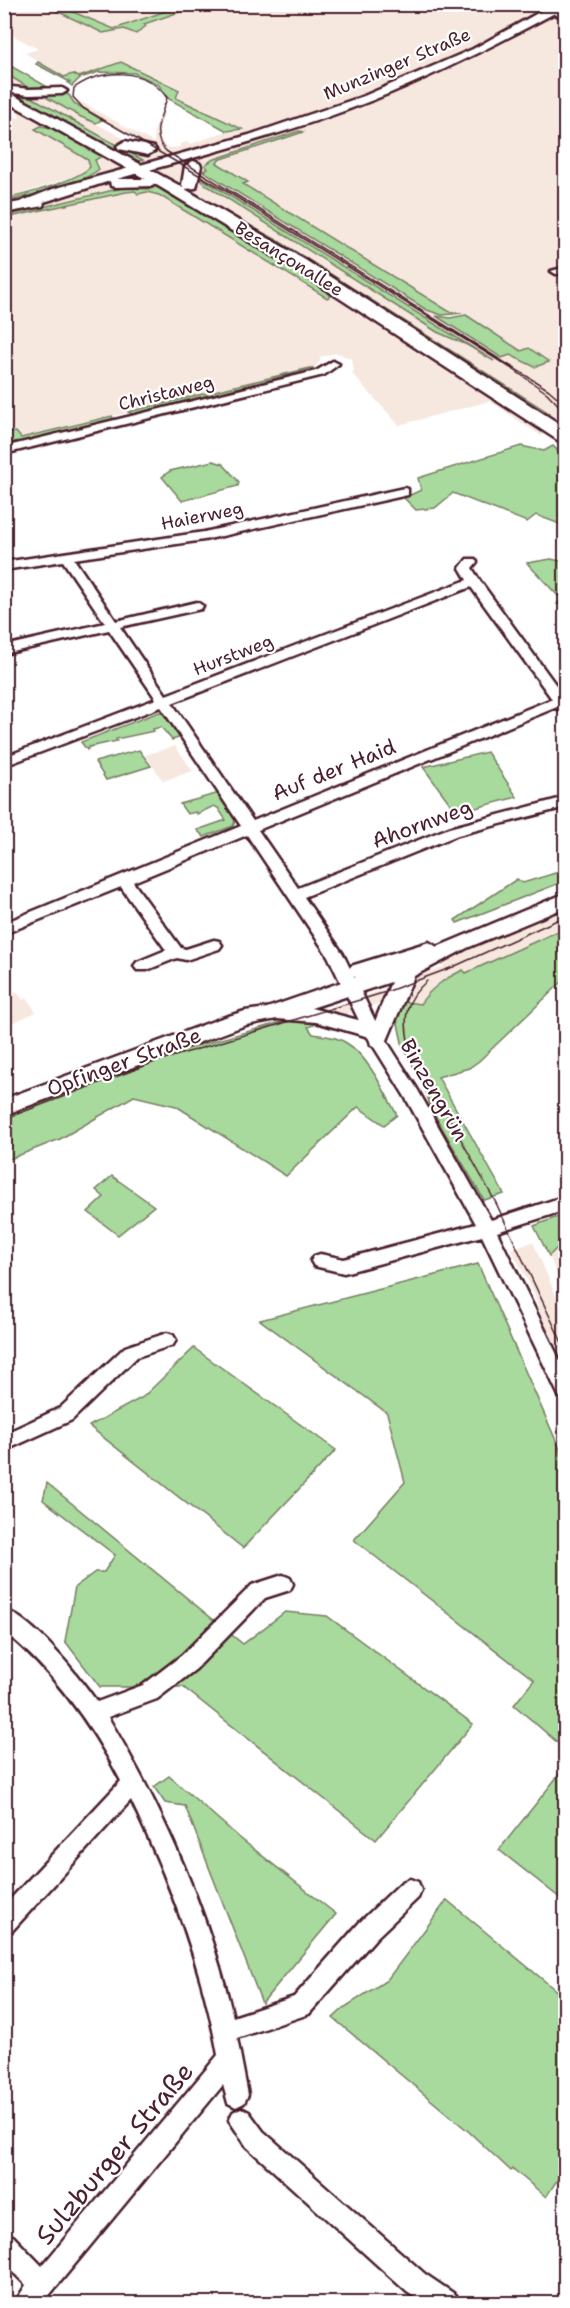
<svg xmlns="http://www.w3.org/2000/svg" width="570" height="2308" viewBox="0 0 570 2308" font-family="'Shantell Sans',sans-serif">
<rect width="100%" height="100%" fill="#fff"/>
<filter id="ink" filterUnits="userSpaceOnUse"><feTurbulence type="fractalNoise" baseFrequency=".0167" numOctaves="2"/><feDisplacementMap in="SourceGraphic" scale="12" xChannelSelector="R" yChannelSelector="G"/><feConvolveMatrix kernelMatrix="1 2 1 2 8 2 1 2 1" color-interpolation-filters="sRGB"/></filter>
<g filter="url(#ink)">
<g fill="#f7e8df" fill-rule="evenodd">
<path d="M 5,5 L 565,5 L 565,454 L 563,440 L 548,430 L 541,436 L 490,401 L 399,425 L 352,374 L 354,370 L 352,359 L 337,353 L 319,357 L 321,360 L 314,368 L 20,438 L 16,432 L 5,434 L 5,218 L 126,192 L 135,191 L 138,194 L 146,192 L 159,195 L 326,298 L 331,296 L 324,288 L 289,262 L 177,195 L 157,186 L 151,189 L 122,188 L 5,216 L 5,202 L 91,175 L 99,169 L 99,164 L 94,159 L 102,156 L 52,128 L 42,126 L 36,128 L 88,160 L 91,167 L 86,171 L 69,178 L 5,199 L 5,111 L 18,118 L 21,117 L 17,114 L 19,112 L 5,100 L 5,87 L 18,90 L 5,82 L 4,73 L 32,90 L 52,89 L 58,94 L 45,96 L 138,146 L 147,146 L 82,109 L 74,103 L 69,95 L 154,143 L 154,130 L 162,112 L 165,112 L 157,132 L 159,140 L 167,148 L 180,147 L 180,144 L 186,142 L 191,144 L 227,131 L 234,132 L 242,129 L 176,98 L 178,90 L 121,62 L 79,77 L 73,74 L 64,77 L 25,53 L 38,49 L 5,31 ZM 6,91 L 26,94 L 142,160 L 138,161 ZM 299,131 L 303,132 L 219,161 L 217,163 L 248,182 L 242,184 L 450,312 L 459,313 L 442,315 L 427,310 L 204,171 L 209,169 L 205,165 L 212,160 ZM 196,175 L 467,344 L 467,345 L 437,332 L 206,185 ZM 164,176 L 235,218 L 277,240 L 549,414 L 544,416 L 475,370 L 296,258 L 161,178 ZM 466,315 L 521,351 L 529,348 L 549,362 L 535,367 L 510,355 L 501,358 L 438,317 ZM 399,340 L 417,347 L 465,375 L 542,426 L 539,428 L 448,368 Z"/>
<path d="M 175,746 L 193,771 L 163,781 L 145,755 Z"/>
<path d="M 565,907 L 565,928 L 466,973 L 463,970 L 448,977 L 435,985 L 420,1004 L 434,1071 L 504,1194 L 488,1198 L 417,1075 L 399,1035 L 397,1019 L 400,1001 L 384,1002 L 316,1024 L 5,1116 L 164,1055 L 308,1015 L 400,984 L 444,966 L 442,961 Z"/>
<path d="M 17,992 L 23,1000 L 27,998 L 36,1012 L 5,1026 L 5,997 Z"/>
<path d="M 565,1240 L 565,1295 L 549,1256 Z"/>
<path d="M 533,1242 L 565,1317 L 565,1376 L 545,1327 L 534,1293 L 511,1249 Z"/>
</g>
<g fill="#a7da9c" stroke="#787c64" stroke-width="1.5">
<path d="M 44,5 L 56,5 L 114,29 L 183,5 L 200,5 L 144,24 L 146,26 L 136,34 L 124,29 L 103,33 Z"/>
<path d="M 4,60 L 7,64 L 51,89 L 59,87 L 57,89 L 32,90 L 5,73 Z"/>
<path d="M 38,62 L 64,77 L 73,74 L 79,77 L 121,62 L 179,90 L 176,98 L 242,129 L 227,131 L 169,99 L 158,84 L 134,73 L 99,72 L 80,78 L 72,86 L 68,83 L 70,82 L 36,64 Z"/>
<path d="M 5,91 L 26,94 L 143,160 L 138,161 Z"/>
<path d="M 60,93 L 69,95 L 74,103 L 102,120 L 96,123 L 81,117 L 44,96 Z"/>
<path d="M 41,126 L 52,128 L 101,154 L 102,156 L 95,160 L 99,169 C 83,184 28,196 5,202 L 5,199 C 24,195 78,180 90,167 L 88,160 L 35,129 Z"/>
<path d="M 299,131 L 303,132 L 219,160 L 217,163 L 248,182 L 243,184 L 450,312 L 462,313 L 442,315 L 427,310 L 203,171 L 208,169 L 205,165 L 212,160 Z"/>
<path d="M 195,174 L 494,361 L 467,345 L 437,332 L 206,185 Z"/>
<path d="M 164,176 L 235,218 L 277,240 L 549,413 L 544,416 L 161,177 Z"/>
<path d="M 157,186 L 168,190 L 293,267 L 324,288 L 331,296 L 327,298 L 159,195 L 147,192 L 138,194 L 135,191 L 126,192 L 5,218 L 5,216 L 122,188 L 151,189 Z"/>
<path d="M 466,315 L 521,351 L 529,348 L 549,362 L 535,367 L 510,355 L 502,358 L 436,316 L 450,318 Z"/>
<path d="M 314,368 L 134,415 L 128,412 L 310,368 Z"/>
<path d="M 112,416 L 114,420 L 28,441 L 5,442 L 4,434 L 16,432 L 21,438 Z"/>
<path d="M 521,446 L 544,451 L 553,446 L 565,458 L 565,526 L 536,515 L 527,522 L 453,493 L 435,508 L 416,510 L 404,498 L 421,490 L 418,478 Z"/>
<path d="M 213,461 L 223,464 L 239,482 L 238,486 L 182,501 L 162,477 L 170,471 Z"/>
<path d="M 551,559 L 565,562 L 565,605 L 557,604 L 561,599 L 527,563 Z"/>
<path d="M 159,712 L 165,713 L 182,737 L 172,740 L 161,727 L 153,729 L 154,731 L 116,739 L 117,741 L 89,747 L 87,750 L 81,742 Z"/>
<path d="M 139,750 L 151,766 L 106,780 L 95,762 Z"/>
<path d="M 487,752 L 517,797 L 457,813 L 423,767 Z"/>
<path d="M 219,793 L 236,819 L 233,826 L 204,837 L 197,830 L 226,820 L 218,808 L 214,806 L 197,814 L 196,812 L 187,814 L 180,804 Z"/>
<path d="M 565,870 L 565,881 L 457,923 L 455,920 L 517,879 L 523,883 Z"/>
<path d="M 565,928 L 565,979 L 479,1061 L 469,1068 L 438,1077 L 504,1194 L 484,1200 L 431,1109 L 425,1088 L 403,1047 L 397,1019 L 400,1001 L 420,1004 C 432,987 444,979 463,970 L 466,973 Z"/>
<path d="M 292,1019 L 316,1024 L 308,1027 L 313,1034 C 324,1036 335,1036 345,1042 C 368,1055 385,1093 397,1115 L 384,1125 L 358,1107 L 286,1176 L 176,1106 L 134,1096 L 60,1139 L 5,1161 L 5,1116 L 164,1055 Z"/>
<path d="M 112,1176 L 154,1206 L 118,1235 L 88,1212 L 104,1197 L 96,1190 Z"/>
<path d="M 565,1214 L 565,1240 L 549,1256 L 534,1226 Z"/>
<path d="M 478,1264 L 565,1461 L 565,1749 L 514,1705 L 534,1680 L 354,1540 L 405,1482 L 387,1413 L 260,1320 Z"/>
<path d="M 194,1348 L 336,1450 L 243,1548 L 89,1426 L 143,1397 Z"/>
<path d="M 47,1483 L 243,1644 L 285,1612 L 327,1616 L 473,1724 L 376,1840 L 183,1687 L 100,1687 L 65,1641 L 75,1587 L 95,1572 L 104,1572 L 115,1555 L 43,1500 Z"/>
<path d="M 565,1767 L 565,1902 L 499,1850 Z"/>
<path d="M 169,1776 L 241,1839 L 336,1914 L 262,2003 L 185,1806 L 165,1803 L 154,1787 Z"/>
<path d="M 447,1900 L 565,1998 L 565,2168 L 546,2197 L 513,2169 L 511,2171 L 468,2131 L 333,2018 L 345,2007 L 387,1980 Z"/>
</g>
<g fill="none" stroke-linecap="round" stroke-linejoin="round">
<g stroke="#4a1f2b" stroke-width="5">
<g id="minor">
<path d="M 531,4 L 544,4 L 566,14 L 566,19 Z"/>
<path d="M 4,86 L 29,89 L 62,88 L 67,91 L 62,94 L 29,95 L 4,92 Z"/>
<path d="M 566,267 L 566,273 L 556,274 L 551,271 Z"/>
<path d="M 333,361 L 339,364 L 324,375 L 4,454 L 4,447 L 316,371 Z"/>
<path d="M 404,488 L 408,489 L 408,495 L 204,540 L 74,559 L 116,621 L 197,602 L 203,606 L 201,609 L 120,627 L 166,695 L 467,580 L 460,568 L 467,559 L 475,559 L 477,562 L 472,568 L 480,581 L 566,699 L 566,712 L 560,711 L 557,707 L 258,830 L 298,888 L 449,828 L 566,797 L 566,807 L 458,835 L 304,897 L 343,954 L 379,1029 L 416,1087 L 491,1220 L 566,1196 L 566,1210 L 497,1232 L 566,1373 L 566,1401 L 560,1398 L 482,1236 L 344,1273 L 314,1266 L 311,1261 L 314,1256 L 320,1254 L 344,1259 L 476,1224 L 404,1095 L 364,1031 L 328,956 L 247,835 L 133,882 L 181,948 L 186,949 L 214,940 L 219,941 L 222,945 L 219,949 L 186,960 L 177,958 L 147,970 L 137,970 L 134,966 L 137,962 L 166,950 L 121,887 L 4,934 L 4,923 L 241,826 L 161,707 L 4,766 L 4,757 L 156,699 L 109,630 L 4,654 L 4,646 L 105,623 L 63,561 L 4,570 L 4,562 L 204,532 ZM 471,587 L 552,699 L 253,821 L 172,703 Z"/>
<path d="M 167,1333 L 173,1335 L 176,1340 L 173,1345 L 137,1357 L 72,1420 L 4,1451 L 4,1434 L 60,1408 L 125,1347 Z"/>
<path d="M 283,1575 L 290,1578 L 293,1584 L 290,1590 L 265,1598 L 196,1669 L 157,1699 L 108,1717 C 163,1809 209,1912 233,2017 L 294,1997 L 360,1922 L 402,1882 L 410,1879 L 418,1882 L 421,1890 L 418,1898 L 376,1938 L 309,2014 L 237,2038 L 248,2095 L 244,2103 L 236,2107 L 228,2103 L 223,2085 L 42,2304 L 14,2304 L 26,2285 L 4,2263 L 4,2233 L 13,2236 L 42,2266 L 218,2055 C 202,1966 170,1882 131,1800 L 12,1931 L 4,1934 L 4,1906 L 121,1781 C 91,1723 54,1672 4,1631 L 4,1609 C 35,1621 78,1675 97,1702 L 143,1685 L 182,1655 L 252,1585 Z"/>
<path d="M 241,2108 L 249,2112 L 263,2131 L 425,2274 L 456,2295 L 459,2304 L 425,2304 L 407,2292 L 247,2147 L 229,2120 L 233,2112 Z"/>
</g>
</g>
<g stroke="#4a1f2b" stroke-width="5">
<g id="tertiary">
<path d="M 554,4 L 566,4 L 566,7 C 503,41 440,73 373,100 C 290,133 203,155 117,179 L 148,179 L 152,180 L 154,183 L 152,186 L 115,187 L 111,186 L 110,181 L 44,202 L 43,206 L 4,213 L 4,205 L 20,202 L 53,189 L 249,135 L 364,96 L 473,49 Z"/>
<path d="M 566,893 L 566,907 L 467,948 L 414,976 L 385,1045 L 378,1047 L 371,1045 L 369,1037 L 316,1022 L 277,1019 L 246,1025 L 4,1115 L 4,1099 L 219,1019 L 245,1011 L 267,1008 L 356,977 L 351,976 L 348,971 L 351,966 L 429,942 L 437,947 ZM 391,982 L 374,1024 L 311,1008 Z"/>
</g>
</g>
<g stroke="#4a1f2b" stroke-width="5">
<g id="primary">
<path d="M 4,90 L 184,188 L 182,185 L 185,166 L 193,161 L 199,163 L 201,166 L 196,188 L 185,189 L 305,260 L 566,428 L 566,443 L 559,441 L 293,268 L 160,187 L 4,100 Z"/>
<path d="M 125,141 L 154,147 L 156,150 L 148,155 L 119,149 L 117,146 Z"/>
</g>
</g>
<use href="#minor" fill="#fff" fill-rule="evenodd"/>
<use href="#tertiary" fill="#fff" fill-rule="evenodd"/>
<use href="#primary" fill="#fff" fill-rule="evenodd"/>
<g stroke="#4a1f2b" stroke-width="1.5">
<path d="M 566,405 L 549,390 L 166,151 C 150,135 161,117 167,98 C 146,67 102,68 74,88 L 73,97 L 83,108 L 223,189 L 514,370 L 547,393 L 566,413"/>
<path d="M 427,981 C 405,999 403,1018 409,1045 L 496,1203 L 566,1351"/>
<path d="M 4,1119 L 155,1062 L 386,992 L 453,967 L 566,916"/>
</g>
</g>
</g>
<g text-anchor="middle" dominant-baseline="central" stroke-width="4.5" stroke-linejoin="round" paint-order="stroke">
<g font-size="18" fill="#4a1f2b" stroke="#fff">
<text transform="translate(397 64) rotate(-23)">Munzinger Straße</text>
<text transform="translate(289 259) rotate(32)">Besançonallee</text>
<text transform="translate(166 393) rotate(-14)">Christaweg</text>
<text transform="translate(202 516) rotate(-11)">Haierweg</text>
<text transform="translate(233 655) rotate(-21)">Hurstweg</text>
</g>
<g font-size="21" fill="#4a1f2b" stroke="#fff">
<text transform="translate(334 770) rotate(-22)">Auf der Haid</text>
<text transform="translate(422 824) rotate(-20)">Ahornweg</text>
<text transform="translate(124 1062) rotate(-20)">Opfinger Straße</text>
<text transform="translate(434 1090) rotate(60)">Binzengrün</text>
</g>
<g font-size="26" fill="#4a1f2b" stroke="#fff">
<text transform="translate(114 2153) rotate(-50)">Sulzburger Straße</text>
</g>
</g>
<rect width="570" height="2308" fill="none" stroke="#fff" stroke-width="24"/>
<rect x="12" y="12" width="546" height="2284" fill="none" stroke="#4a1f2b" stroke-width="2" filter="url(#ink)"/>
</svg>
